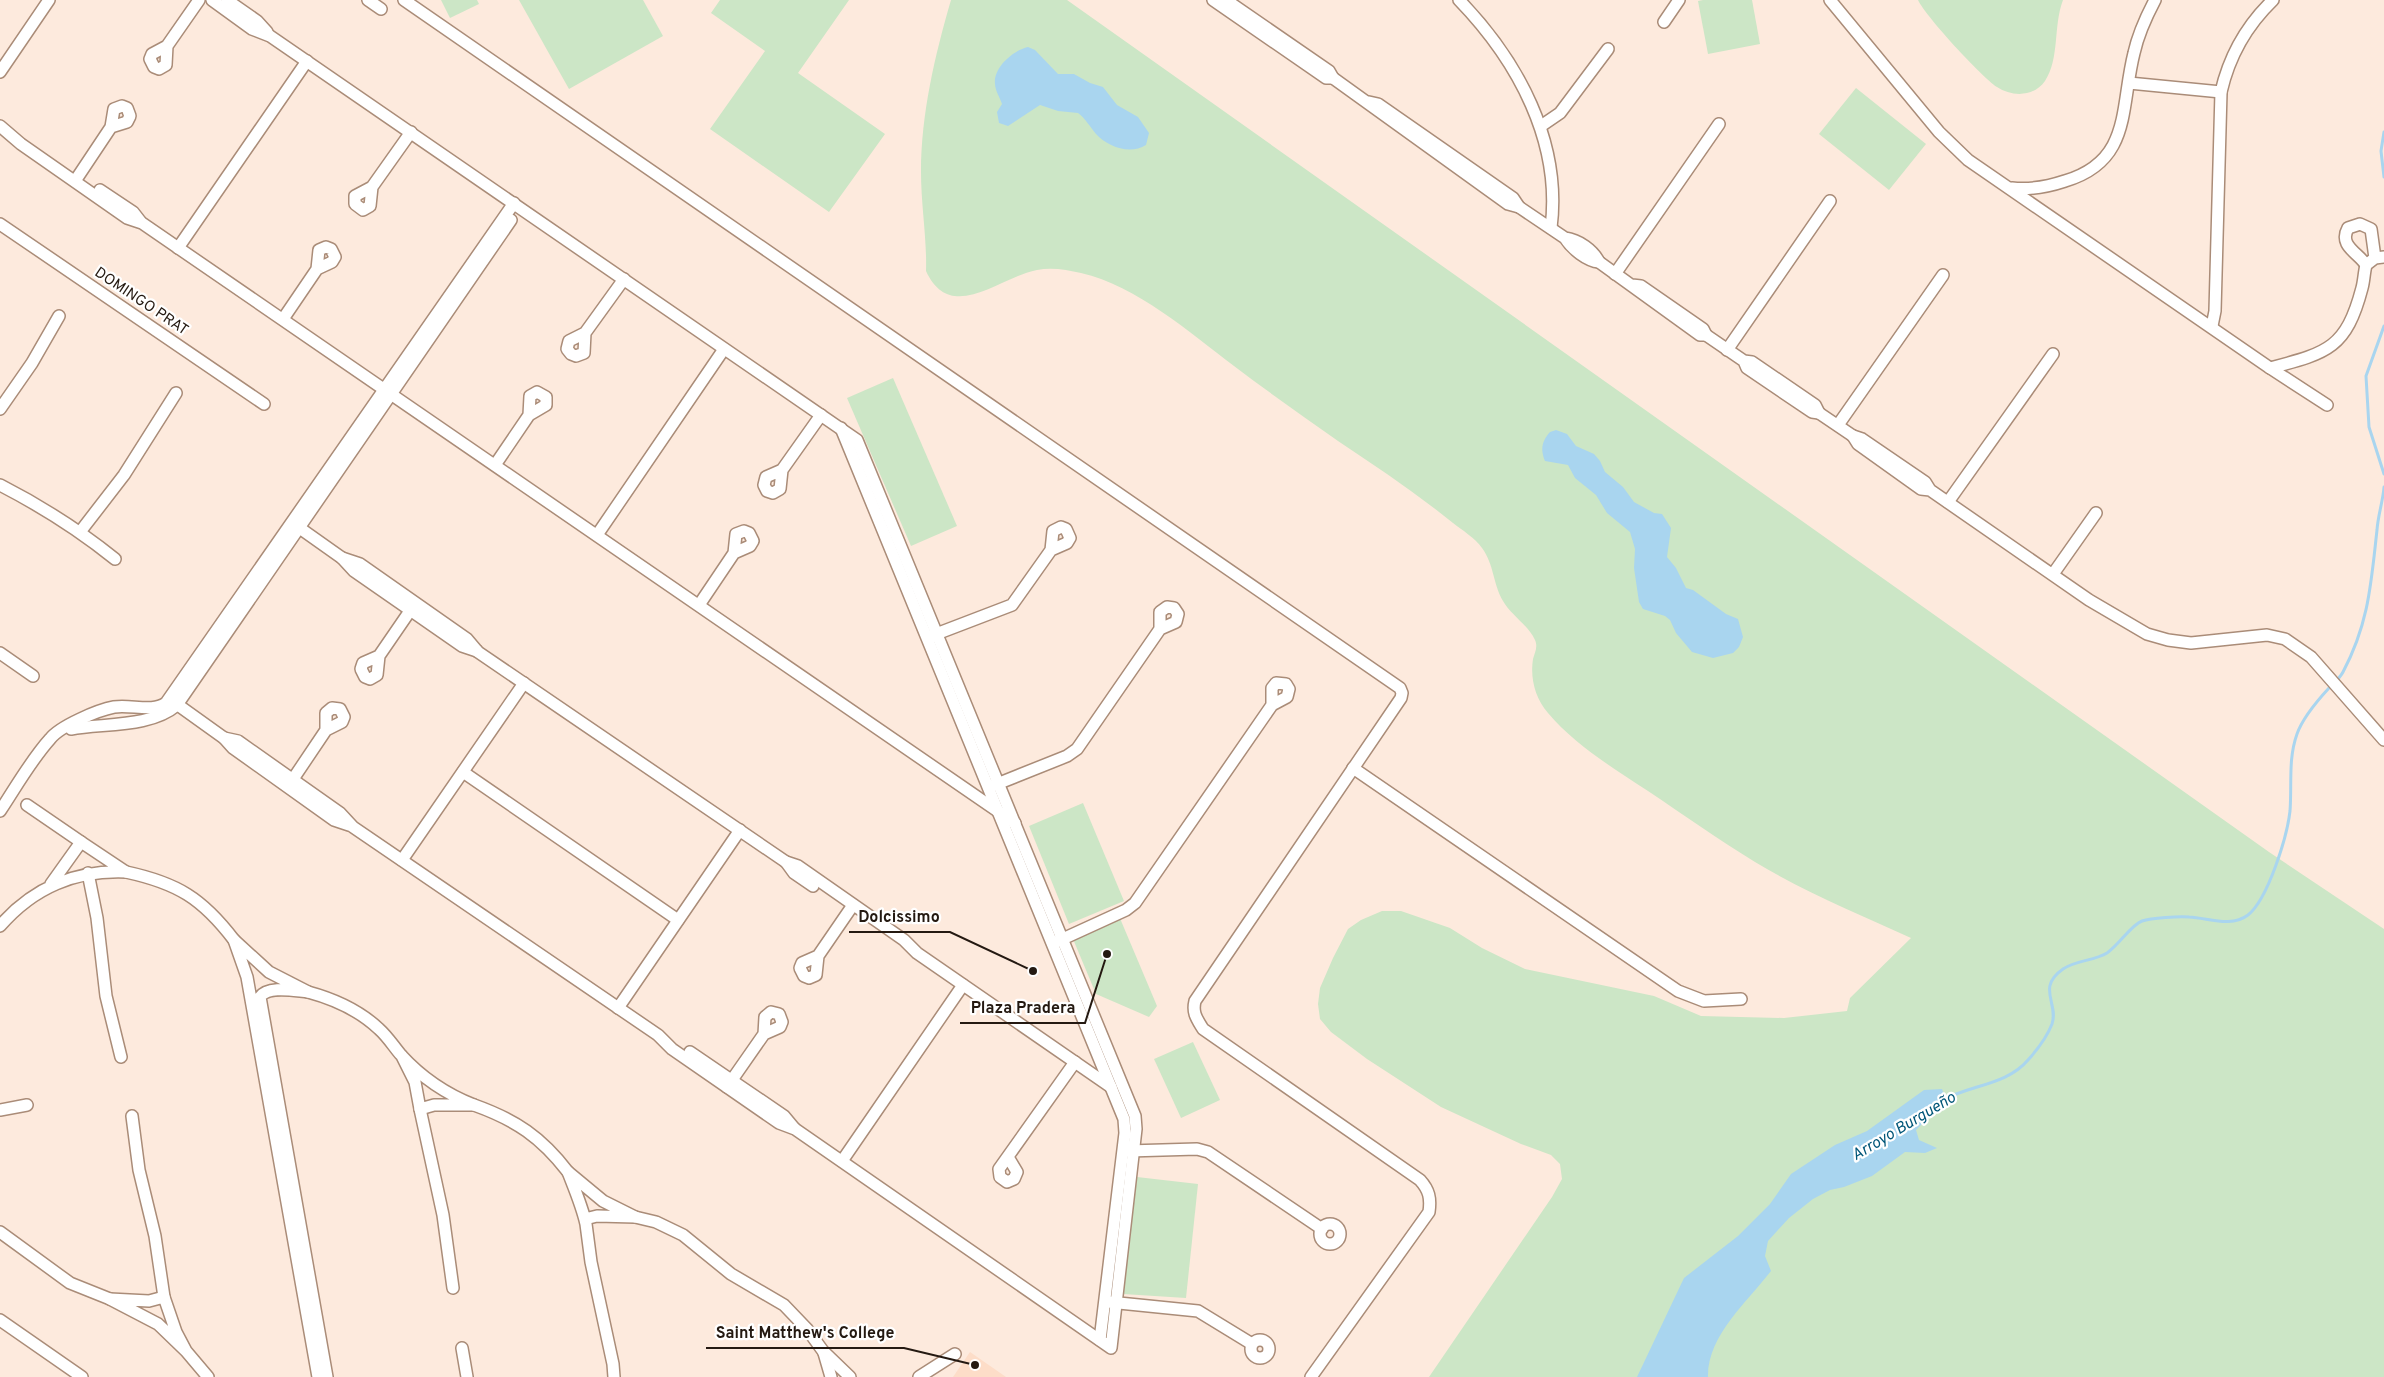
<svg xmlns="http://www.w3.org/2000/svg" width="2384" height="1377" viewBox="0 0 2384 1377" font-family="Overpass,sans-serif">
<rect width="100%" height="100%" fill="#fdeadd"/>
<path fill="#fdddc8" d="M 970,1352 L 1006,1377 L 953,1377 Z"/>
<g fill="#cce6c6">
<path d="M 441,0 L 477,0 L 479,4 L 450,18 Z"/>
<path d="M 519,0 L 643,0 L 663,36 L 569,89 Z"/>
<path d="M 720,0 L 849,0 L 798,73 L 885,134 L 829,212 L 710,129 L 765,51 L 711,13 Z"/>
<path d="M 951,0 L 1067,0 L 2269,852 L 2384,929 L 2384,1377 L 1429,1377 L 1552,1197 L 1562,1179 L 1560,1164 L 1551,1155 L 1521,1144 L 1441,1107 L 1367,1059 L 1331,1032 L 1320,1019 L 1318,1004 L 1320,988 L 1333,958 L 1348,929 L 1361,920 L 1382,911 L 1401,911 L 1450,928 L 1482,948 L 1525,969 L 1654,996 L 1701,1016 L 1784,1018 L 1847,1011 L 1850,998 L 1911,938 C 1859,914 1805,892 1755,862 C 1719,840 1684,815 1648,791 C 1613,768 1575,745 1548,713 C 1535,698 1530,678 1533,659 C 1535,652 1538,647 1535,640 C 1528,625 1511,615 1503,601 C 1493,584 1494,564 1482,548 C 1475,538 1462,530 1453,523 C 1416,493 1377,467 1338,441 C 1303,416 1268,392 1234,366 C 1189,332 1137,286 1081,273 C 1067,270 1052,267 1037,270 C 999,277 951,325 926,271 C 927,238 921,205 921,172 C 921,114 935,55 951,0 Z"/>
<path d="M 1703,0 L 1752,0 L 1760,44 L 1708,54 L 1698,1 Z"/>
<path d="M 1918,0 L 2063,0 C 2053,26 2060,58 2045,81 C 2034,97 2012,97 1997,87 C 1982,77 1926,17 1918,0 Z"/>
<path d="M 1856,88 L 1926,144 L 1889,190 L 1819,134 Z"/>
<path d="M 893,378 L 957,526 L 911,546 L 847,398 Z"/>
<path d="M 1083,803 L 1124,901 L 1069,924 L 1029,826 Z"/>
<path d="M 1119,916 L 1157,1006 L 1149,1017 L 1096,994 L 1073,939 Z"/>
<path d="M 1193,1042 L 1220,1100 L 1181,1118 L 1154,1059 Z"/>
<path d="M 1137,1177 L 1198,1184 L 1186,1298 L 1123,1294 Z"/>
</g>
<g fill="#a9d5ef">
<path d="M 1028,47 L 1035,50 L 1058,74 L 1074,74 L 1090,83 L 1103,87 L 1117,105 L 1138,117 L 1149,133 L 1146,145 C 1130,155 1108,147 1096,134 C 1090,127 1086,119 1078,113 L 1058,111 L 1040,105 L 1008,126 L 999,123 L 997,112 L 1002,104 C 1000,98 995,90 995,84 C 993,67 1014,50 1028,47 Z"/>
<path d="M 1556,430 L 1567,434 L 1576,446 L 1594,454 L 1600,461 L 1605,472 L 1623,487 L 1634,502 L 1654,513 L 1662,514 L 1671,528 L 1667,557 L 1676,568 L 1686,588 L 1693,590 L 1726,614 L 1738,619 L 1743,637 L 1739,647 L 1733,653 L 1713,658 L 1692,652 L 1676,633 L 1670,620 L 1665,616 L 1643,609 L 1639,602 L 1634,568 L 1635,549 L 1630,532 L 1607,513 L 1596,495 L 1575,478 L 1568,465 L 1545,461 C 1540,449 1542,441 1550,432 Z"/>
<path d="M 1942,1089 L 1948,1105 L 1927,1119 L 1916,1130 L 1919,1140 L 1937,1148 L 1925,1153 L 1905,1152 L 1872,1176 L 1844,1187 L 1830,1190 L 1813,1199 L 1789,1218 L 1768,1241 L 1765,1256 L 1771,1271 C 1748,1301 1707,1336 1708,1377 L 1637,1377 L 1684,1278 L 1738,1236 L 1770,1204 L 1791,1174 L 1835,1145 L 1867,1131 L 1924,1090 Z"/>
</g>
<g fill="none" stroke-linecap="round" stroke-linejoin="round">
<g stroke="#a9d5ef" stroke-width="3">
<path d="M 2384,132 L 2381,151 L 2384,177"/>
<path d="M 2384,326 L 2366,376 L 2369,427 L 2384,474"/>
<path d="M 1943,1100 C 1970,1085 2007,1085 2028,1060 C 2037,1050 2047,1037 2052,1024 C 2059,1003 2036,988 2063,969 C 2076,960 2094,961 2107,953 C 2119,945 2131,925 2142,921 C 2151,918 2180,916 2189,917 C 2209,918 2231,928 2248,915 C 2268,899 2287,837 2290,811 C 2292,785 2288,759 2297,734 C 2303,717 2317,701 2329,688 C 2334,683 2340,678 2343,672 C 2369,623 2371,583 2377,530 C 2378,515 2383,501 2384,487"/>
</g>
<g stroke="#aa8c78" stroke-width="14">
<g id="minor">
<path d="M 212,0 L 252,29 L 270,36 L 857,440 L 1135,1116 L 1136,1129 L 1111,1348 L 795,1129 L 779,1123 L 672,1049 L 658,1035 L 353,827 L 340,813 L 238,741 L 224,738"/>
<path d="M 227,0 L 257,21 L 267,32"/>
<path d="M 368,0 L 381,9"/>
<path d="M 404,0 L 1400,688 L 1402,693 L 1401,698 L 1195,1001 C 1192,1013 1197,1019 1203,1029 L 1420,1180 C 1429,1190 1431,1198 1429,1212 L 1311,1377"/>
<path d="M 1213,0 L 1326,78 L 1333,78 L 1329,71 L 1226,0"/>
<path d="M 1459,0 C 1518,61 1562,142 1551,228"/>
<path d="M 1830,0 L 1939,132 L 1968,160 L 2270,368 L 2327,405"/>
<path d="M 1664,22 L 1679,0"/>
<path d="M 167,46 L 166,65 L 159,69 L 154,67 L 150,59 L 152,54 L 167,46 L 199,0"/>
<path d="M 0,72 L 49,0"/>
<path d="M 1333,78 L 1508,204 L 1519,207 L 1513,198 L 1378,104 L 1369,102"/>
<path d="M 2129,83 L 2221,92"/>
<path d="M 0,126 L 21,144 L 127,218 L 142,223 L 1015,823"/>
<path d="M 1541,126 L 1560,113 L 1608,49"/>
<path d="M 75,181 L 111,127 L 114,109 L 122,106 L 127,108 L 130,116 L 127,122 L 111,127"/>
<path d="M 372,187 L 355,196 L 355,204 L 363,210 L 370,206 L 372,187 L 411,132"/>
<path d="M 2012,188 C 2031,190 2047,187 2065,181 C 2132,161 2120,108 2134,53 C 2138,35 2146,17 2155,0"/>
<path d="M 100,190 L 133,212 L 140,221"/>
<path d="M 1519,207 L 1565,238 C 1572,249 1587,261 1599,262 C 1593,250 1579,240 1565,238"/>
<path d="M 0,224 L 264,404"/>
<path d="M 178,248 L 307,61"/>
<path d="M 1599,262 L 1700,335 L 1706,335 L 1703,329 L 1641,286 L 1632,285"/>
<path d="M 2366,265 C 2359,253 2338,246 2348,228 L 2360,224 L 2371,229 L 2375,258"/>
<path d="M 1615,274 L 1719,124"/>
<path d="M 283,319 L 317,269 L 319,250 L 326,247 L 331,249 L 335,257 L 332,262 L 317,269"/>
<path d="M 2212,326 L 2215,311 L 2221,92 C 2229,57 2247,25 2273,0"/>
<path d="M 585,333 L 584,353 L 576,356 L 571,354 L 567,349 L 569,341 L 585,333 L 624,279"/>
<path d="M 1706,335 L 1744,361 L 1747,368 L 1812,412 L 1819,413 L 1815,405 L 1752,362 L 1744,361"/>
<path d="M 1727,350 L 1830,201"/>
<path d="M 2270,368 C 2327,353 2346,349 2362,288 C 2364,281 2364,273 2366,265 L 2375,258 L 2384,257"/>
<path d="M 0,409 L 32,363 L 59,316"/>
<path d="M 1819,413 L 1853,436"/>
<path d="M 1838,425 L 1943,275"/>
<path d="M 841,428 L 1124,1119 L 1125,1133 L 1100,1340"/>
<path d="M 495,465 L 529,415 L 546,405 L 546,397 L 537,392 L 530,396 L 529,415"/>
<path d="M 782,470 L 780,489 L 773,493 L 767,491 L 764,485 L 766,477 L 782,470 L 821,415"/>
<path d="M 0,485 C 41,506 79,530 115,559"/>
<path d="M 1930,490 L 1921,489 L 1858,444 L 1853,436 L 1862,439 L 1925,482 L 1930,490 L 2089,600 L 2147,634 L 2168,640 L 2191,643 L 2267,635 L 2285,639 L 2311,657 L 2384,740"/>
<path d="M 1948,502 L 2053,354"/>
<path d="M 294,524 L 342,558 L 354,571 L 462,646 L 477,651"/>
<path d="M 80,532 L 124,475 L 176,393"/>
<path d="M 597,535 L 724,349"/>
<path d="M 342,558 L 360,564 L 467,639 L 478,652 L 786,862 L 798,866 L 904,940 L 917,953 L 1111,1087"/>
<path d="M 2053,574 L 2096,513"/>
<path d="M 699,605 L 734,553 L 736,534 L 744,531 L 749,533 L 753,541 L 750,546 L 734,553"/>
<path d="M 931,636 L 1012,605 L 1051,550 L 1067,543 L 1070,538 L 1066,529 L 1061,527 L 1053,531 L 1051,550"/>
<path d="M 0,653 L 33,676"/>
<path d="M 379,656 L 377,675 L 370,679 L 365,677 L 361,669 L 363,663 L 379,656 L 414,605"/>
<path d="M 171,700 L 224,738 L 233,748 L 334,820 L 349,825"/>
<path d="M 71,729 C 104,723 150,728 177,705 L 511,220"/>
<path d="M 1353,768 L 1678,991 L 1704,1001 L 1741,999"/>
<path d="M 463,772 L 678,920"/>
<path d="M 289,785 L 326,730 L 342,722 L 344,717 L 340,709 L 332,708 L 326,713 L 326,730"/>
<path d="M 992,786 L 1067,756 L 1077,749 L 1160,629 L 1176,622 L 1178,614 L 1174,608 L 1167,607 L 1160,612 L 1160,629"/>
<path d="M 27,805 L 81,842"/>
<path d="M 0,811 C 16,787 31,760 50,739 C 60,726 98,710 114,707 C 131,704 152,713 166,703 L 514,203"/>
<path d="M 402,860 L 524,683"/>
<path d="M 786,862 L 794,873 L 813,886"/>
<path d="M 126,872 C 177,883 202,898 234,940"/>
<path d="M 88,873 L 97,918 L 106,996 L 121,1057"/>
<path d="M 0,926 C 34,887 75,870 126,872 L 81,842 L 51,884"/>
<path d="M 1056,942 L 1126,910 L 1135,903 L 1272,705 L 1287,697 L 1289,689 L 1286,684 L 1276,683 L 1272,688 L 1272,705"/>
<path d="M 818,956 L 816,975 L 809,978 L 804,976 L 800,968 L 802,963 L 818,956 L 853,905"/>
<path d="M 308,992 C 334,999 359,1010 379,1029 C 388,1037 394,1047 401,1055 C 422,1078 446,1094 474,1105 L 434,1105 L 420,1109 L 415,1082 L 402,1056"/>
<path d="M 618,1008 L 740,830"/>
<path d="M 690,1052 L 784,1116 L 794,1128"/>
<path d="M 727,1087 L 764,1034 L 765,1017 L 771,1012 L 779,1014 L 782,1022 L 780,1027 L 764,1034"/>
<path d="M 474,1105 C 516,1120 541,1137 568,1172"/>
<path d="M 420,1109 L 443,1215 L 453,1288"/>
<path d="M 0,1110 L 27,1105"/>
<path d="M 132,1116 L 139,1170 L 155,1236 L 164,1297"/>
<path d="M 1128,1151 L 1197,1149 L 1208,1152 L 1322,1229"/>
<path d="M 1008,1157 L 1017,1172 L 1014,1179 L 1007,1182 L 1000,1177 L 999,1169 L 1075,1062"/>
<path d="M 842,1161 L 963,985"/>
<path d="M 635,1217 L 656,1222 L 683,1235 L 731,1274 L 784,1305 L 807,1329 L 823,1351 L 850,1377"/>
<path d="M 585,1219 L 597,1216 L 635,1217 L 603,1201 L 568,1172 C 575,1190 582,1206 586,1224 L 591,1262 L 613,1364 L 614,1377"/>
<circle cx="1330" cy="1234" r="10"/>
<path d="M 0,1232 L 70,1283 L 110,1299"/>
<path d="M 1109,1302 L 1198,1311 L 1252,1344"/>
<path d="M 0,1320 L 82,1377"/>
<circle cx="1260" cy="1349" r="9"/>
<path d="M 462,1348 L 467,1377"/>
<path d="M 186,1351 L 176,1332 L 164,1297 L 149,1301 L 110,1299 L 158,1324 L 186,1351 L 208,1377"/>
<path d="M 824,1353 L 831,1377"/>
<path d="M 318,1377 L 247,977 L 234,940 L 269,972 L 308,992 C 295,991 268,985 260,997 L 327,1377"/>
<path d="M 919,1377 L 955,1354"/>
</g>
</g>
<use href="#minor" stroke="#fff" stroke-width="11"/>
</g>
<g text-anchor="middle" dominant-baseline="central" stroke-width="4.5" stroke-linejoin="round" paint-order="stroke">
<g font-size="15" fill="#241911" stroke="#fff">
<text transform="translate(141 302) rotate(34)">DOMINGO PRAT</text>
</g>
<g font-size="16" font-style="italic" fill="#005678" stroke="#fff">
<text transform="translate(1904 1127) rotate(-31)">Arroyo Burgueño</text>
</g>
</g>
<path fill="none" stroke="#241911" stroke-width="2" d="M1033 971L950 932H849M1107 954L1085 1023H960M975 1365L904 1348H706"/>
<g fill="#241911" stroke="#fff" stroke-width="2">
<circle cx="1033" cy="971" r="5"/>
<circle cx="1107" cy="954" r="5"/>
<circle cx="975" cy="1365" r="5"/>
</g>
<g font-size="16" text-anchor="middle" font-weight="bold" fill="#241911" stroke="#fff" stroke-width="4.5" stroke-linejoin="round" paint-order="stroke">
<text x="899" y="922">Dolcissimo</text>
<text x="1023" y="1013">Plaza Pradera</text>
<text x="805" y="1338">Saint Matthew's College</text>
</g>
</svg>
